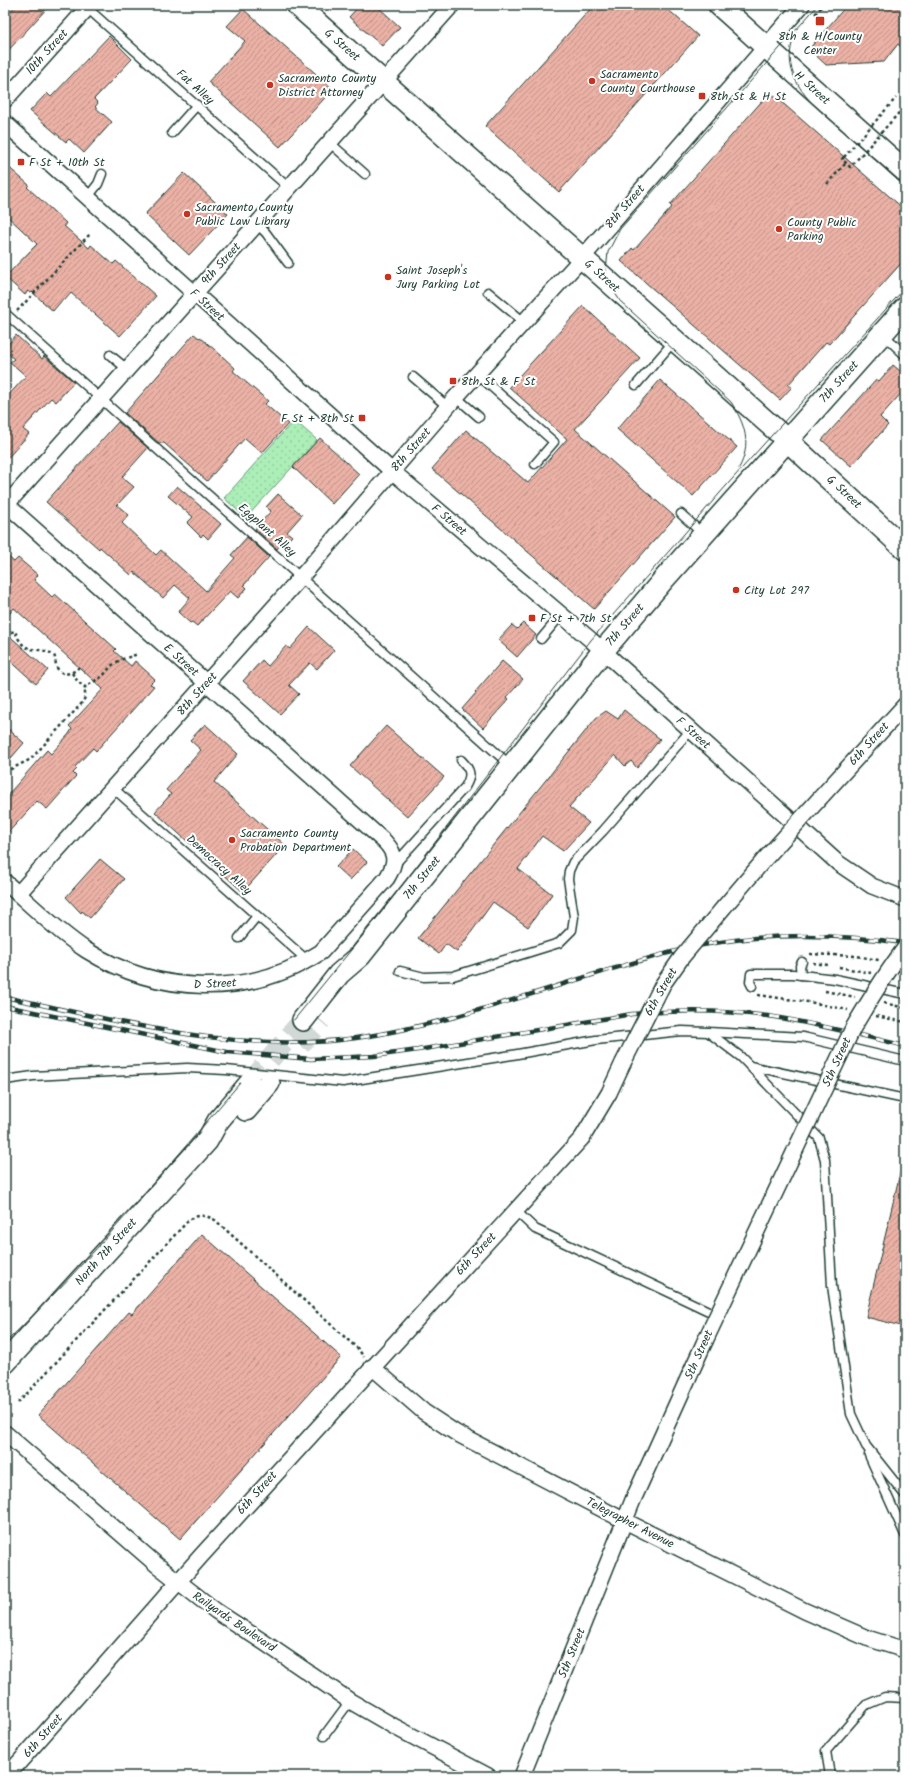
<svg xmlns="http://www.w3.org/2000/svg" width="910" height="1781" viewBox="0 0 910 1781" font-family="Kalam,sans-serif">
<defs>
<pattern id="park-dots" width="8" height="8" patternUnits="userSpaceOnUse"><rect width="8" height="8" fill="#aceeb7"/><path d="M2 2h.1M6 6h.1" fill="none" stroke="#94cd9e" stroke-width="1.8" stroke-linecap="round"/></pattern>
<pattern id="building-hatch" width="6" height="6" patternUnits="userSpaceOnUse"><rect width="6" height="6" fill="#ebb1a5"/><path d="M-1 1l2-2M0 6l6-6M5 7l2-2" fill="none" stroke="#be9187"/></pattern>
</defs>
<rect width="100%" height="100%" fill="#fff"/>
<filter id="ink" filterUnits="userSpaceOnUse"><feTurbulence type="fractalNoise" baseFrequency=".025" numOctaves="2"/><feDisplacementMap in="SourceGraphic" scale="8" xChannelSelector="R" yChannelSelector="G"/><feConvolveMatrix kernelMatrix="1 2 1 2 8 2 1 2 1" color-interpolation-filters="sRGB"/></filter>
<g filter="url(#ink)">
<path fill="url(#park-dots)" stroke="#669676" d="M 294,420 L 317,440 L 246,518 L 224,498 Z"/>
<g fill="url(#building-hatch)" stroke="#1f3d34">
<path d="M 16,5 L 50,5 L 5,54 L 5,17 Z"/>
<path d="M 360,5 L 376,5 L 400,27 L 382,46 L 349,17 Z"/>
<path d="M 594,5 L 663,5 L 698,36 L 559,192 L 485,126 Z"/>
<path d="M 847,5 L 905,5 L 905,51 L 898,44 L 884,62 L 826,65 L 809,49 Z"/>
<path d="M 243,9 L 333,89 L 280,147 L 208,82 L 245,41 L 227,26 Z"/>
<path d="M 109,36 L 132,59 L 94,99 L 98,103 L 95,107 L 112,122 L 84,153 L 69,139 L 66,142 L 30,111 L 47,93 L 51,97 Z"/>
<path d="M 770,92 L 905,210 L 905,259 L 829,344 L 826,342 L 788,385 L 792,387 L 780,400 L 621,261 L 632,248 L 634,250 L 672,207 L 670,205 Z"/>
<path d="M 5,164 L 29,185 L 27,187 L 66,223 L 64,226 L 89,248 L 91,245 L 113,264 L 116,261 L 156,296 L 120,336 L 71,293 L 65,300 L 63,299 L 53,311 L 32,292 L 31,293 L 28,291 L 25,295 L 5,277 L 37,244 L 5,214 Z"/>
<path d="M 184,173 L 228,214 L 189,255 L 145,214 Z"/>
<path d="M 583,306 L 640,358 L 575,429 L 675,517 L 594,609 L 432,469 L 466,430 L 528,483 L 567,439 L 509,387 Z"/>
<path d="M 194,334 L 199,338 L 200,337 L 222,356 L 235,368 L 233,371 L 268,401 L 265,404 L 288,424 L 262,453 L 245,438 L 207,481 L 164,443 L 159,443 L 125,413 Z"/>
<path d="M 16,335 L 42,359 L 44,356 L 74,382 L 56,402 L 51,398 L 23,429 L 29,434 L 5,461 L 5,399 L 26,376 L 10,362 L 14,359 L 5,351 L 5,348 Z"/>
<path d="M 893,365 L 905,375 L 905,389 L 880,417 L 888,425 L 851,466 L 822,440 L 877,379 L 879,381 Z"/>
<path d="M 660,380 L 737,447 L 693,496 L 617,429 Z"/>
<path d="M 118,422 L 148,448 L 122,477 L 134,487 L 117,505 L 129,515 L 122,523 L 156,555 L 161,550 L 206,591 L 235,558 L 231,555 L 247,537 L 269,557 L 244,585 L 247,588 L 238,598 L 230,591 L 197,626 L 192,622 L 190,623 L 178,612 L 190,598 L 175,585 L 163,598 L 134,572 L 131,575 L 100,547 L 99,549 L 46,502 Z"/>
<path d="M 320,438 L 359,474 L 332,504 L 293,467 Z"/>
<path d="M 177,486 L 221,524 L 208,539 L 203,534 L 201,537 L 187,523 L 193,517 L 168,496 Z"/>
<path d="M 278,494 L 302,515 L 287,532 L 292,536 L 282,546 L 280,545 L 277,549 L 255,529 L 271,511 L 266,507 Z"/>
<path d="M 5,554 L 14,562 L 18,558 L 38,575 L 34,580 L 52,597 L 55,594 L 116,649 L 114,651 L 131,666 L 135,661 L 155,679 L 150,684 L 154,686 L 96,751 L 93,748 L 75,767 L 77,769 L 73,773 L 76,776 L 47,809 L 37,801 L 5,836 L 5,798 L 47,750 L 51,754 L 69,734 L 72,729 L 69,726 L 103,689 L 14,608 L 5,619 Z"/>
<path d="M 523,623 L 536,635 L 517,657 L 498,640 L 512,625 L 517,629 Z"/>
<path d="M 309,627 L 334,650 L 317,669 L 310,663 L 289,685 L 299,694 L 280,714 L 243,681 L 262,660 L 268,666 L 286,646 L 290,649 Z"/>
<path d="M 5,632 L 48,670 L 36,684 L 5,656 Z"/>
<path d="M 502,661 L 523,679 L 507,697 L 509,699 L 483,728 L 462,709 L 476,693 L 475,692 Z"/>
<path d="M 624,710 L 660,739 L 637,768 L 631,761 L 625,766 L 615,755 L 569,807 L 589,823 L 563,851 L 542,836 L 518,869 L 552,894 L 528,927 L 493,902 L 457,952 L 446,944 L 439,954 L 418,938 L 596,718 L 606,711 L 618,719 Z"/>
<path d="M 205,724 L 238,754 L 214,782 L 285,845 L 243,892 L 155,812 L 171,794 L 166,790 L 201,750 L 190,740 Z"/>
<path d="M 5,726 L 24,743 L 5,765 Z"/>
<path d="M 386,726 L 444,777 L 407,817 L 350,766 Z"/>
<path d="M 353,849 L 367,862 L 350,880 L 336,867 Z"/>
<path d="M 100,859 L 124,879 L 90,918 L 82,911 L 81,913 L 66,897 Z"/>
<path d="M 900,1173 L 905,1173 L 905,1327 L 866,1317 Z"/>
<path d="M 202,1234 L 341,1357 L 180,1539 L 38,1415 L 129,1312 L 132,1314 Z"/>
</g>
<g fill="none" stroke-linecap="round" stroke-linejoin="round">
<g stroke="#d2d8d6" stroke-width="21" stroke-dasharray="21 10" stroke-linecap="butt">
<path d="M 300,1045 L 321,1020"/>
<path d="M 250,1083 L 303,1020"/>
</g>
<g stroke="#1f3d34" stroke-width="11">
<g id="service">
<path d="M 85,6 L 289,188"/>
<path d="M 172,133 L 197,105"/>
<path d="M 329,142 L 365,174"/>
<path d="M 87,198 L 98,184 L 102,174"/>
<path d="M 257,224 L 266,233 L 288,263"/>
<path d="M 488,292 L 524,322"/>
<path d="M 5,313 L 511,766"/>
<path d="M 883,334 L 905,355"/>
<path d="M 110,355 L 127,369"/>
<path d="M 477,374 L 554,442 L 535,464"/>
<path d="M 413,377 L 448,407"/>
<path d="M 636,385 L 675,340"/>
<path d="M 456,397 L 479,417"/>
<path d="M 681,514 L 703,534"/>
<path d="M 541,639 L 561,615"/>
<path d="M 113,788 L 308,961"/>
<path d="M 394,865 L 465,787 C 472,775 471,770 461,760"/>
<path d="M 239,938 L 257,916"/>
<path d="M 400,971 L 424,977 L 453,976 L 559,943 L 572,930 L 574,917 L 568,879 L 569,871 L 573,862 L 603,831 L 690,731"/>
<path d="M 801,975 L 800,966 L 802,962"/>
<path d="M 752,986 L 750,982 L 751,974 L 793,974 L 835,979 L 905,994"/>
<path d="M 708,1032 L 803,1037 L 905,1061"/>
<path d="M 750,1066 L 905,1099"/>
<path d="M 5,1080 L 33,1076 L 187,1068 L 226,1070 L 343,1082 L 512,1055 L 596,1040 L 682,1031 L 708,1032 L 741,1057 L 819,1138 L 825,1160 L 832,1286 L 851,1414 L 866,1446 L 905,1495"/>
<path d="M 516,1211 L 535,1229 L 717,1315"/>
<path d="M 869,1455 L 905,1535"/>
<path d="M 324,1736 L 350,1701"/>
<path d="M 830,1776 L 826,1751 L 866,1705 L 885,1697 L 905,1698"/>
</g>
</g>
<g stroke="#1f3d34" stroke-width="18">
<g id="minor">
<path d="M 5,100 L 90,5"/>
<path d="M 5,123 L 392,471 L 591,640 L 838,863 L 872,886 L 905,899"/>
<path d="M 5,503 L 385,842 C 397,855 396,863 387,878 L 321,952 C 249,999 158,995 86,950 C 57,931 31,905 5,882"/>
<path d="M 7,504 L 452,5"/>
<path d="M 821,797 L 905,705"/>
<path d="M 18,894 L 301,577 L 456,397 L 582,258 L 802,5"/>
<path d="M 724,907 L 764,860"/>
<path d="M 372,1367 L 424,1412 L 456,1433 L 625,1521 L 805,1611 L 867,1638 L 905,1650"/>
<path d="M 5,1433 L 157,1565 L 216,1611 L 265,1643 L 350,1701 L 395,1727 L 488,1776"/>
<path d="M 7,1776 L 201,1556 L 582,1138 L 609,1093 L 623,1063"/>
<path d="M 522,1776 L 633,1500 L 705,1341"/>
</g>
</g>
<g stroke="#1f3d34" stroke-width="24">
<g id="secondary">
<path d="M 297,5 L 777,431 L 905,549"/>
<path d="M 719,5 L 905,171"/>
<path d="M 303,1020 L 339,974 L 360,956 L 603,651 L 665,578 L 905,308"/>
<path d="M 246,1110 L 269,1083"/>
<path d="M 5,1363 L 207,1141 L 218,1121 L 250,1083"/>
</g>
</g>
<g stroke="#1f3d34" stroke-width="2.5" stroke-dasharray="3 3" stroke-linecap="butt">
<path d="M 815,14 L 823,5"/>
<path d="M 844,157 L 842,159 L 850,167 L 853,164"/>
<path d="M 827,184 L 846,163"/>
<path d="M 17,311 L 91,233"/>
<path d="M 5,634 L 15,631 C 25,658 37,644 54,655 C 56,659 55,664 57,668 C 63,677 73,674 79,667"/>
<path d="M 72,673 L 78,682 L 85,687"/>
<path d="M 5,772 L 31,759 L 83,702 L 85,697 L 85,687 L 103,676 L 111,666 L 120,660 L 138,654"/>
<path d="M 810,954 L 856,956 L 879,960"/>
<path d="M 813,963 L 828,965"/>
<path d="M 839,967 L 871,973"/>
<path d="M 825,991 L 855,997"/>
<path d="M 758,995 L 815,1003 L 848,1010"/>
<path d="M 884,1003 L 905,1008"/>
<path d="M 876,1016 L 905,1022"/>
<path d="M 18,1403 L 187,1222 C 196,1214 204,1214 215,1220 L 358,1349 L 364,1357"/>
</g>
<use href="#service" stroke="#fff" stroke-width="8"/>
<use href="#minor" stroke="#fff" stroke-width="15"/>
<use href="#secondary" stroke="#fff" stroke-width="21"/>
<g stroke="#1f3d34" stroke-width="1">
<path d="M 796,33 C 783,59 793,83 812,103 L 905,187"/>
<path d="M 739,468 C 752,444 745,424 731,402 L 620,301 L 607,280 L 606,271 L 608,252 L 620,229 L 818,5"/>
<path d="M 294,1020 L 373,923 L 591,640 L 734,477 L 905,288"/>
<path d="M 5,1343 C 89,1263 164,1171 240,1083"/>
</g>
<g stroke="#1f3d34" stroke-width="4.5">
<g id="rail">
<path d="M 5,997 C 120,1021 237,1055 356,1038 C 441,1026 523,996 605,971 C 637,962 670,951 703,945 C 771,932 837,934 905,943"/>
<path d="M 5,1006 L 227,1052 L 311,1059 L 374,1056 L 418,1050 L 632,1014 C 678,1010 723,1010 768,1016 C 814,1023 860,1035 905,1046"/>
</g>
</g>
<use href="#rail" stroke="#fff" stroke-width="3" stroke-dasharray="9" stroke-linecap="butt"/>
<g stroke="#1f3d34" stroke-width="18" stroke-linecap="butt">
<g id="minor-bridge">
<path d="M 764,860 L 821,797"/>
<path d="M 623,1063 L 663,984 L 682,957 L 724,907"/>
<path d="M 705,1341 L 853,1028 C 869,1001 885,974 905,948"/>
</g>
</g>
<g stroke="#1f3d34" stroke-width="2.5" stroke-dasharray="3 3" stroke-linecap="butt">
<path d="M 844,157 L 896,98"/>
<path d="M 853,164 L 905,106"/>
</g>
<use href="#minor-bridge" stroke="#fff" stroke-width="15"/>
</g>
</g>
<g fill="#c8321e" stroke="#fff" stroke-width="1.5">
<rect x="815" y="16" width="10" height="10" rx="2"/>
<circle cx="592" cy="81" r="4"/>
<circle cx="270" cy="85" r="4"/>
<rect x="698" y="92" width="8" height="8" rx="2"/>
<rect x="17" y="158" width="8" height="8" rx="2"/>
<circle cx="187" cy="214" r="4"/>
<circle cx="779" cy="229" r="4"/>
<circle cx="388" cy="277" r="4"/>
<rect x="449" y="377" width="8" height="8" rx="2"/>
<rect x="358" y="414" width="8" height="8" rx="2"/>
<circle cx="736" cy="590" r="4"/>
<rect x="528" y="614" width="8" height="8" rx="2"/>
<circle cx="232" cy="840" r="4"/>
</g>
<g text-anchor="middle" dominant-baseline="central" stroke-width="4" stroke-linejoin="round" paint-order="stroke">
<g font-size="12" fill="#1f3d34" stroke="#fff" text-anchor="start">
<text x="820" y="36" text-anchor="middle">8th &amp; H/County<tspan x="820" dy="14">Center</tspan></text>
<text x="600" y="74">Sacramento<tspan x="600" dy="14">County Courthouse</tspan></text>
<text x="278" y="78">Sacramento County<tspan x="278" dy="14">District Attorney</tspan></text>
<text x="710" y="96">8th St &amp; H St</text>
<text x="29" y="162">F St + 10th St</text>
<text x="195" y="207">Sacramento County<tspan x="195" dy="14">Public Law Library</tspan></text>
<text x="787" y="222">County Public<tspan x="787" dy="14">Parking</tspan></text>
<text x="396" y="270">Saint Joseph's<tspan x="396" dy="14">Jury Parking Lot</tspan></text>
<text x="461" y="381">8th St &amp; F St</text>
<text x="354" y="418" text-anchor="end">F St + 8th St</text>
<text x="744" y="590">City Lot 297</text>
<text x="540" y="618">F St + 7th St</text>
<text x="240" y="833">Sacramento County<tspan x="240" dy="14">Probation Department</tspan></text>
</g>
<g font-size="12" fill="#1f3d34" stroke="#fff">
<text transform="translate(342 45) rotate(41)">G Street</text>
<text transform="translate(47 52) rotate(-48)">10th Street</text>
<text transform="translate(195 87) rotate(42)">Fat Alley</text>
<text transform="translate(812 88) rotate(42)">H Street</text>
<text transform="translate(625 207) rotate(-49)">8th Street</text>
<text transform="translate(221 264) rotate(-48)">9th Street</text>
<text transform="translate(602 276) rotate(42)">G Street</text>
<text transform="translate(207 305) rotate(42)">F Street</text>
<text transform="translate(839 382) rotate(-48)">7th Street</text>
<text transform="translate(411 450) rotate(-49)">8th Street</text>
<text transform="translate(844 492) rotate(43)">G Street</text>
<text transform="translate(449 520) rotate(40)">F Street</text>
<text transform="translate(267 530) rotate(42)">Eggplant Alley</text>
<text transform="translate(625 625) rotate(-49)">7th Street</text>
<text transform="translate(181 660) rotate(42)">E Street</text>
<text transform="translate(197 694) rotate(-48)">8th Street</text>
<text transform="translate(693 733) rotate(42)">F Street</text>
<text transform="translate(869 744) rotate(-48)">6th Street</text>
<text transform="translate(219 865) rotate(42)">Democracy Alley</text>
<text transform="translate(422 878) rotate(-51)">7th Street</text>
<text transform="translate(215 984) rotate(-3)">D Street</text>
<text transform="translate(661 992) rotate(-60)">6th Street</text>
<text transform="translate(837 1062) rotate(-65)">5th Street</text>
<text transform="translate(106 1252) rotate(-48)">North 7th Street</text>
<text transform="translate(476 1254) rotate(-47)">6th Street</text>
<text transform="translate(699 1355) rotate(-66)">5th Street</text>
<text transform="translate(257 1493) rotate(-48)">6th Street</text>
<text transform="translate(630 1523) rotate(27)">Telegrapher Avenue</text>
<text transform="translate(234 1622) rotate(34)">Railyards Boulevard</text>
<text transform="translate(572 1653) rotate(-68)">5th Street</text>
<text transform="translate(43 1736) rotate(-49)">6th Street</text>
</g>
</g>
<rect width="910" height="1781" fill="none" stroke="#fff" stroke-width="20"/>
<rect x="10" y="10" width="890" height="1761" fill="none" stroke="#1f3d34" stroke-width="1.5" filter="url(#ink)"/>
</svg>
